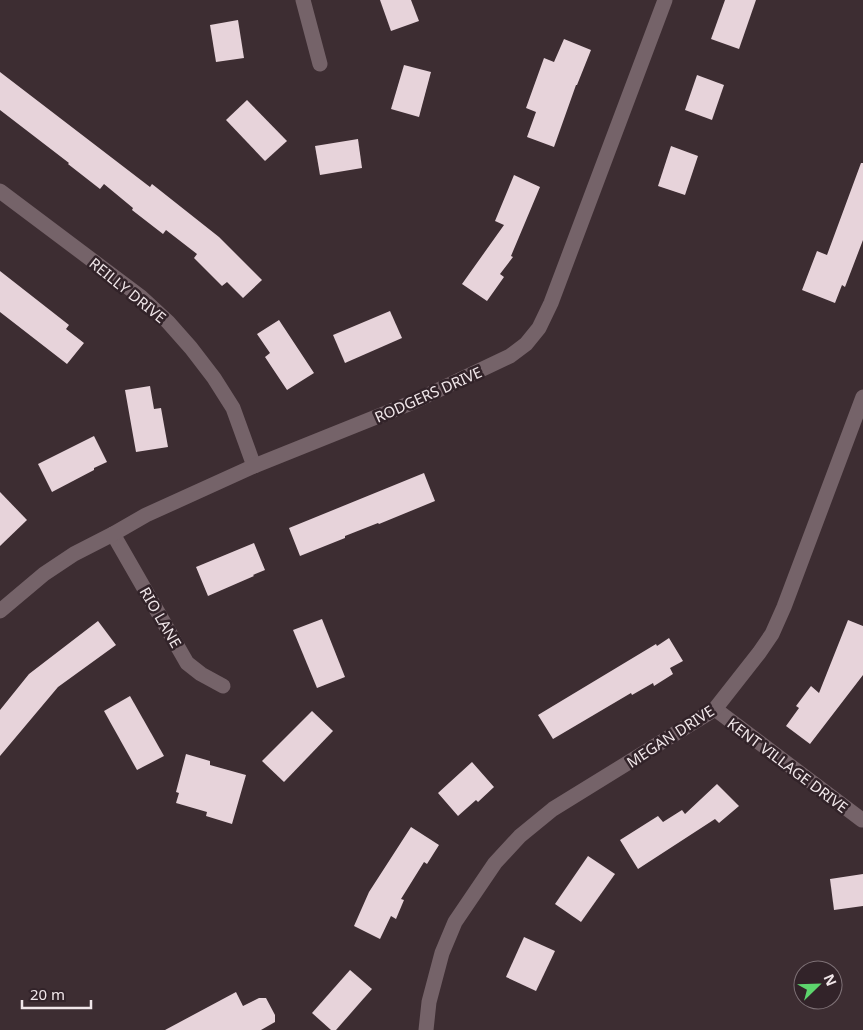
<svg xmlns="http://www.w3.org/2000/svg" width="863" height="1030" viewBox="0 0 863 1030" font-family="'Noto Sans',sans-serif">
<rect width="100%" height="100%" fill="#3d2d32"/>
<g fill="#e7d3da">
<path d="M 380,0 L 411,0 L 419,21 L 391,31 Z"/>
<path d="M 725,0 L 756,0 L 739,49 L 711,39 Z"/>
<path d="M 238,20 L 244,58 L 216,62 L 210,25 Z"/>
<path d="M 564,39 L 591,50 L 577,85 L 576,85 L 554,147 L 527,137 L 536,112 L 526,108 L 544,58 L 554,62 Z"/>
<path d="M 404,65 L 431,72 L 419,117 L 391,109 Z"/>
<path d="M 0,72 L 150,187 L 152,184 L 219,237 L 262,280 L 243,298 L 227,282 L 222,286 L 194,258 L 197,254 L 166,230 L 163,234 L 132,210 L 133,208 L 104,184 L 100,189 L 68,164 L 69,163 L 0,110 Z"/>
<path d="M 697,75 L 724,85 L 712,120 L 685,110 Z"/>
<path d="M 247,100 L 287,141 L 265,161 L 226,120 Z"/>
<path d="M 358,139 L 362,168 L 320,175 L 315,146 Z"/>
<path d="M 671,146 L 698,156 L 685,195 L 658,186 Z"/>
<path d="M 861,163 L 863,163 L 863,240 L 845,287 L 842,285 L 835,303 L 802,290 L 817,251 L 827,255 Z"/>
<path d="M 514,175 L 540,187 L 511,256 L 513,257 L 500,274 L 504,277 L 487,301 L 462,284 L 504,225 L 495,221 Z"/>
<path d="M 0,271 L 69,325 L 66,329 L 84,343 L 67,364 L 0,312 Z"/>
<path d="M 390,311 L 402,338 L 345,363 L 333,335 Z"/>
<path d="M 279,320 L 314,373 L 287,390 L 265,357 L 270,353 L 257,334 Z"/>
<path d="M 150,386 L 154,409 L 161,408 L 168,447 L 136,452 L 125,390 Z"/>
<path d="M 94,436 L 107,462 L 94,468 L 94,470 L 52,492 L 38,464 Z"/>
<path d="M 424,473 L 435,501 L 379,524 L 378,523 L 345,536 L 345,538 L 300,556 L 289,528 Z"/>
<path d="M 0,492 L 27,520 L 0,546 Z"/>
<path d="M 254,543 L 265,570 L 253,575 L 254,576 L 208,596 L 196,567 Z"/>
<path d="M 322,619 L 345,677 L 317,688 L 293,630 Z"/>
<path d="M 848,620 L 863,626 L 863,675 L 810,744 L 786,726 L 799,708 L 796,706 L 811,686 L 819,693 Z"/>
<path d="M 98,621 L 116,645 L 58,687 L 0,756 L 0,710 L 29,674 Z"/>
<path d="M 669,638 L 683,661 L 670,668 L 673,674 L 654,686 L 653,683 L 632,695 L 631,693 L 553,739 L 538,715 L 656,644 L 657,646 Z"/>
<path d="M 130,696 L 164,756 L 137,770 L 104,711 Z"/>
<path d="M 312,711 L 333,731 L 284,782 L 262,761 Z"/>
<path d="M 186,754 L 210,761 L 210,765 L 246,775 L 232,824 L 206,816 L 207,812 L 176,803 L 179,793 L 176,792 Z"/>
<path d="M 472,762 L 494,787 L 478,802 L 476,800 L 458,816 L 438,793 Z"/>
<path d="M 717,784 L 739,806 L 719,823 L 715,819 L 638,869 L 620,840 L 658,816 L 663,822 L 682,810 L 685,814 Z"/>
<path d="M 411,827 L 439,845 L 427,864 L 424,862 L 401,899 L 404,900 L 396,919 L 391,916 L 380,939 L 354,926 L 369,892 Z"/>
<path d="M 588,856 L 615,874 L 581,922 L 555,904 Z"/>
<path d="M 863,874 L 863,906 L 834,910 L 830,879 Z"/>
<path d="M 524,937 L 555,951 L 536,991 L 506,977 Z"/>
<path d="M 350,970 L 372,989 L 336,1030 L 331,1030 L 312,1013 Z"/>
<path d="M 236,992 L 243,1006 L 259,998 L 266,998 L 275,1015 L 275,1022 L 261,1030 L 165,1030 Z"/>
</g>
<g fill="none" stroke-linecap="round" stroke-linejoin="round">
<g stroke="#756369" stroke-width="15">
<path d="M 303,0 L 320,64"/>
<path d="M 0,191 L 141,297 L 168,322 L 191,348 L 214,378 L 233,408 L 254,466"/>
<path d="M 113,534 L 187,663 L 201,674 L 223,686"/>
<path d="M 0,611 L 44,574 L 74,554 L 113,534 L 146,515 L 254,466 L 411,403 L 510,356 L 526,344 L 539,328 L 551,303 L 665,0"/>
<path d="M 715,709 L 862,820"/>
<path d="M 426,1030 L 429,1002 L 442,953 L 455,922 L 495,863 L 520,836 L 553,809 L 715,709 L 759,653 L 772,634 L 784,607 L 863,397"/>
</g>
</g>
<g text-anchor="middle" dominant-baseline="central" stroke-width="5" stroke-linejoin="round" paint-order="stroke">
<g font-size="15" fill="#f0e6e9" stroke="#322329">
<text transform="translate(128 290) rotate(39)">REILLY DRIVE</text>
<text transform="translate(428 394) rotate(-24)">RODGERS DRIVE</text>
<text transform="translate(161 617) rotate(60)">RIO LANE</text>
<text transform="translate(670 736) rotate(-33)">MEGAN DRIVE</text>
<text transform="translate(788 765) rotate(37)">KENT VILLAGE DRIVE</text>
</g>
</g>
<g transform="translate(818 985) rotate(67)"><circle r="24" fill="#322329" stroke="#7e7176"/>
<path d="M0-4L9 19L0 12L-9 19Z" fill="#5dd56d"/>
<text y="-8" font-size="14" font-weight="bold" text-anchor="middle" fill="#f0e6e9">N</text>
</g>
<path d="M22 1000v8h69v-8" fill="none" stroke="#f0e6e9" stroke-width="2.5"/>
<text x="30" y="1000" font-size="15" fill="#f0e6e9" stroke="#322329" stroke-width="4" paint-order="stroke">20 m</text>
</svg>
